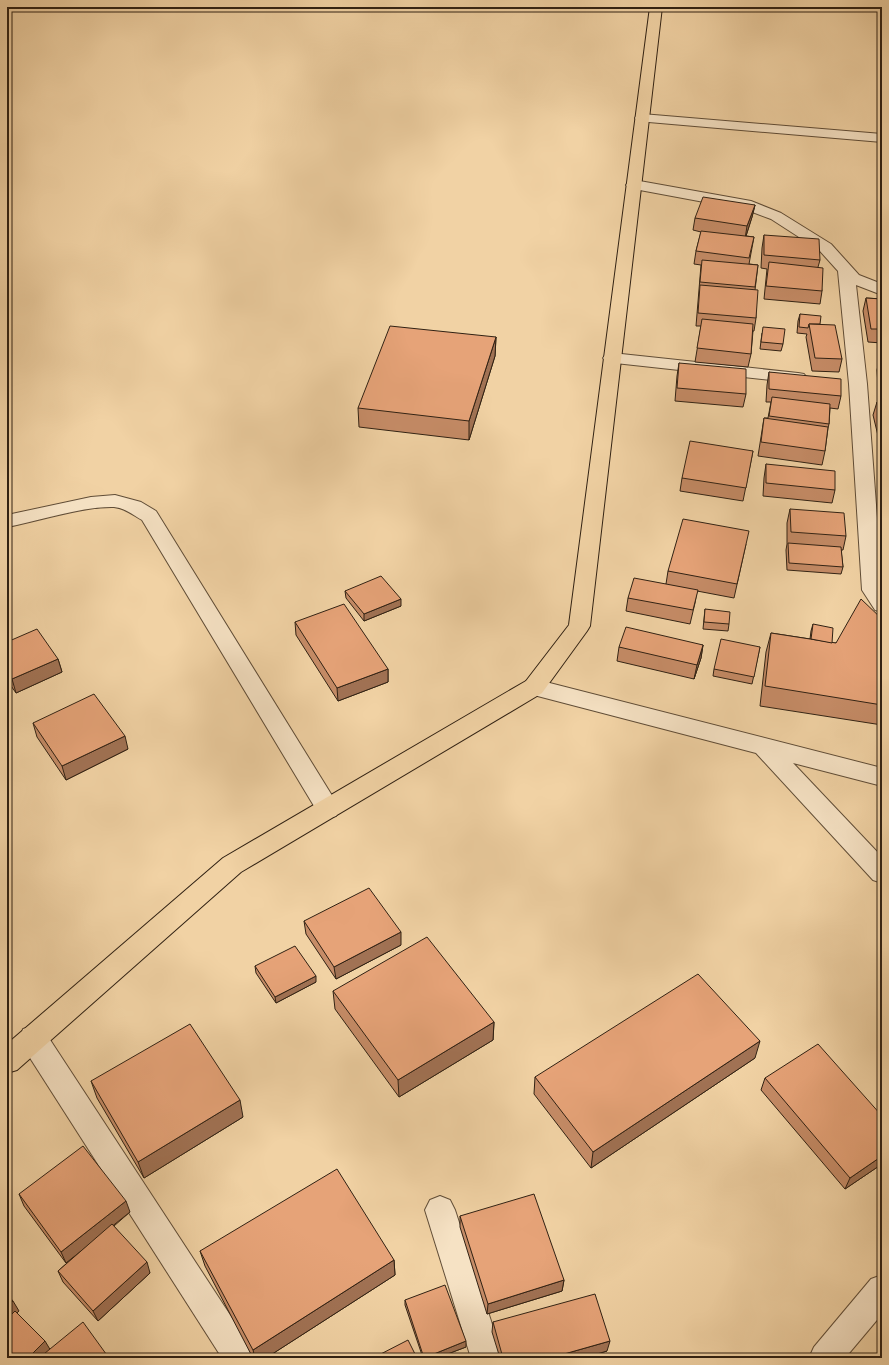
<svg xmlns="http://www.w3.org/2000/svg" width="889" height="1365" viewBox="0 0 889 1365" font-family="'Sorts Mill Goudy',serif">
<rect width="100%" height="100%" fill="#f1d2a4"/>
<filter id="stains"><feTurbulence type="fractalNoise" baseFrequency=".005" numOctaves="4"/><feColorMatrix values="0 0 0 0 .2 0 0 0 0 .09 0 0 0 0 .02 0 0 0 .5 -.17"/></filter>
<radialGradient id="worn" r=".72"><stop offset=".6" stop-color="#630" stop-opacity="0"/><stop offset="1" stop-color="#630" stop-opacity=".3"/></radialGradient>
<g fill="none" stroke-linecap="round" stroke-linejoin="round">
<g stroke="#604d37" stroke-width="2">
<g id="minor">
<path d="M 642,114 L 882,134 L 882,142 L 637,121 L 635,118 L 637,115 Z"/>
<path d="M 634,180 L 751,201 L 781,213 L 831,244 L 859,275 L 882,284 L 882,295 L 856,285 L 867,384 L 882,585 L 882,612 L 875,610 L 862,590 L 849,384 L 838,271 L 819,250 L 771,219 L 747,210 L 629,188 L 626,185 L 629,182 Z"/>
<path d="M 612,353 L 798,373 L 804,374 L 807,378 L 804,382 L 798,383 L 606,362 L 603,358 L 606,354 Z"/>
<path d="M 115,495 L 141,502 L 156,511 L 336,802 L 340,809 L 336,816 L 328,818 L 320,816 L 142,520 C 133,515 125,508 114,507 C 84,506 38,521 7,527 L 7,515 L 91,497 Z"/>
<path d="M 534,679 L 882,768 L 882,786 L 793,763 L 882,857 L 882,883 L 873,880 L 756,753 L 526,693 L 523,687 L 526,681 Z"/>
<path d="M 33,1026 L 43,1029 L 251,1347 L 256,1358 L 222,1358 L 23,1047 L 20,1038 L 23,1029 Z"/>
<path d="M 440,1196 L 450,1200 L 455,1210 L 503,1358 L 471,1358 L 425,1210 L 430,1200 Z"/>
<path d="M 882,1275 L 882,1314 L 845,1358 L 809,1358 L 814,1347 L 871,1279 Z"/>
</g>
</g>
<g stroke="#302113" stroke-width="2">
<path id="major" d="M 650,7 L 662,7 L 590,626 L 587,631 L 542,693 L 241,872 L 17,1070 L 7,1073 L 7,1044 L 223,858 L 526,681 L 569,625 Z"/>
</g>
<use href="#minor" fill="#f6e2c4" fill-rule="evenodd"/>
<use href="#major" fill="#f1d2a4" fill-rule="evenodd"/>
</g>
<g fill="#c68c67" stroke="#302113">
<path d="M 755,205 L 752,217 L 746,236 L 754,237 L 749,264 L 758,265 L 755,290 L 756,318 L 754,331 L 753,331 L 751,354 L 748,367 L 695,362 L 701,326 L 696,326 L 701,265 L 694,264 L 696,251 L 701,232 L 693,230 L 695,218 Z"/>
<path d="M 764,235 L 820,260 L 818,267 L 822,291 L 820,304 L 764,299 L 767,269 L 761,268 L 762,248 Z"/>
<path d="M 866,298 L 882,299 L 882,444 L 880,444 L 873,415 L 877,402 L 879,402 L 877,370 L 880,357 L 882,357 L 880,347 L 882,343 L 868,342 L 863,311 Z"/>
<path d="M 800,314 L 820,324 L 842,359 L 839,372 L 812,371 L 806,337 L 807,334 L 797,333 L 798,321 Z"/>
<path d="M 762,333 L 783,344 L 781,351 L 760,349 Z"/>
<path d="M 496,337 L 495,356 L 469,440 L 359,427 L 358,408 Z"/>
<path d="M 679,363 L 746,394 L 743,407 L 675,401 L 677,376 Z"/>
<path d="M 769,372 L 841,396 L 838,409 L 830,408 L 829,424 L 828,428 L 825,451 L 822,465 L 758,456 L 764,418 L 768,418 L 771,402 L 766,402 L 767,385 Z"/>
<path d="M 753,451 L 743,501 L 680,491 L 682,478 Z"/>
<path d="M 766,464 L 835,490 L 832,503 L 763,496 L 764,478 Z"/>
<path d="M 882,482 L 882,495 L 881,485 Z"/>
<path d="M 790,509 L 846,536 L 843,550 L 841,550 L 843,567 L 841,574 L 787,570 L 786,550 L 787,544 L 787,523 Z"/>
<path d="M 746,544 L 734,598 L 697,591 L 695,603 L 690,624 L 626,611 L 628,598 L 666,584 L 668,571 Z"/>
<path d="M 345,591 L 401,606 L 364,621 L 346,598 Z"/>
<path d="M 705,609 L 729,624 L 728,631 L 703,629 Z"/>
<path d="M 882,619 L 882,725 L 760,706 L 766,652 L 771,633 L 810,639 L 811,631 L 813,624 L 832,643 L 836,643 Z"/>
<path d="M 295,622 L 388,669 L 388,682 L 338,701 L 296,635 Z"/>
<path d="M 7,642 L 58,659 L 62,672 L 16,693 L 7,680 Z"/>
<path d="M 703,645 L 701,658 L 694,679 L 617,661 L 619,647 Z"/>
<path d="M 760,647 L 752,684 L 713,676 L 714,669 Z"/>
<path d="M 33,723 L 128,749 L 66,780 L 37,737 Z"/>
<path d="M 304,921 L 401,945 L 336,979 L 306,934 Z"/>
<path d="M 255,966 L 316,982 L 276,1003 L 256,973 Z"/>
<path d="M 333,991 L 494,1022 L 493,1040 L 399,1097 L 335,1009 Z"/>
<path d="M 755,1058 L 591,1168 L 534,1094 L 535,1077 Z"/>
<path d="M 765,1078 L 882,1116 L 882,1164 L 845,1189 L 761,1090 Z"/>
<path d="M 91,1081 L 243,1117 L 144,1178 L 97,1098 Z"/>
<path d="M 19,1194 L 130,1212 L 114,1226 L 150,1273 L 98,1321 L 63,1282 L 58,1271 L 75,1256 L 66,1263 L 24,1206 Z"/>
<path d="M 460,1216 L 564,1280 L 562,1291 L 487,1314 L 460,1227 Z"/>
<path d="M 200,1251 L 394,1260 L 395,1275 L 266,1358 L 253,1358 L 205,1266 Z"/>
<path d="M 405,1300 L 466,1347 L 437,1358 L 423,1358 L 405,1305 Z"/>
<path d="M 493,1322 L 607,1351 L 584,1358 L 500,1358 L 492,1332 Z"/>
</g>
<g fill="#a17254" stroke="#302113">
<path d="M 755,205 L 752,217 L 745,239 L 747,226 Z"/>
<path d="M 496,337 L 495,356 L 469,440 L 469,421 Z"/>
<path d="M 401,599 L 401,606 L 364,621 L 364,614 Z"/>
<path d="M 703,645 L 701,658 L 694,679 L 697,665 Z"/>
<path d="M 58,659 L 62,672 L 16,693 L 12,679 Z"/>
<path d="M 388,669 L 388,682 L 338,701 L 337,688 Z"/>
<path d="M 125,736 L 128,749 L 66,780 L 62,766 Z"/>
<path d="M 401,932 L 401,945 L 336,979 L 334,967 Z"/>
<path d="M 316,976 L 316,982 L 276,1003 L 275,997 Z"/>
<path d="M 494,1022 L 493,1040 L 399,1097 L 398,1080 Z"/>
<path d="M 760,1041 L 755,1058 L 591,1168 L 593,1152 Z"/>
<path d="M 240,1100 L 243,1117 L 144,1178 L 138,1162 Z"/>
<path d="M 882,1156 L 882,1164 L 845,1189 L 850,1178 Z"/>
<path d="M 126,1201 L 130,1212 L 66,1263 L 61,1252 Z"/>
<path d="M 394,1260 L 395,1275 L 266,1358 L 255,1358 L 253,1350 Z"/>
<path d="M 147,1262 L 150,1273 L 98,1321 L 93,1311 Z"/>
<path d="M 564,1280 L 562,1291 L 487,1314 L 488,1304 Z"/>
<path d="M 13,1301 L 19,1311 L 7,1323 L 7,1307 Z"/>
<path d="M 45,1341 L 51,1351 L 44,1358 L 28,1358 Z"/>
<path d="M 466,1341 L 466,1347 L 437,1358 L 424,1358 Z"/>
<path d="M 610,1341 L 607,1351 L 584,1358 L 550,1358 Z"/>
</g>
<g fill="#e6a378" stroke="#302113">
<path d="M 703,197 L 755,205 L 747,226 L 695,218 Z"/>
<path d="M 701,231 L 754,237 L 749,258 L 696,251 Z"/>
<path d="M 764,235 L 819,239 L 820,260 L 764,255 Z"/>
<path d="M 702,260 L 758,265 L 755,287 L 700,282 Z"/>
<path d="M 769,262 L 823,268 L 822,291 L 766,286 Z"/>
<path d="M 700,285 L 758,290 L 756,318 L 698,313 Z"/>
<path d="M 866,298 L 882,299 L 882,329 L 871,329 Z"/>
<path d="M 800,314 L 821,316 L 820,324 L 809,324 L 808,328 L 799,327 Z"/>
<path d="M 702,319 L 753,324 L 751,354 L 697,348 Z"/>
<path d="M 809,324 L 835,325 L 842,359 L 815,358 Z"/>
<path d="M 390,326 L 496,337 L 469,421 L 358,408 Z"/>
<path d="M 763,327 L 785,329 L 783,344 L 761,342 Z"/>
<path d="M 880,357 L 882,357 L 882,387 Z"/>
<path d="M 679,363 L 746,369 L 746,394 L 677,388 Z"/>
<path d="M 769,372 L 841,379 L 841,396 L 769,389 Z"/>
<path d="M 772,397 L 830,404 L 829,424 L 769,416 Z"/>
<path d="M 877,402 L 882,402 L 882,422 Z"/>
<path d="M 764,418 L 828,427 L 825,451 L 761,442 Z"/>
<path d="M 690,441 L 753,451 L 746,488 L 682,478 Z"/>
<path d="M 766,464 L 835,471 L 835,490 L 766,483 Z"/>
<path d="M 790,509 L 844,513 L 846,536 L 791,532 Z"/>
<path d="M 683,519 L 749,531 L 737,584 L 668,571 Z"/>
<path d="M 788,543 L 841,547 L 843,567 L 789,563 Z"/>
<path d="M 381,576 L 401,599 L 364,614 L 345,591 Z"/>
<path d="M 634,578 L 698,590 L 693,610 L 628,598 Z"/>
<path d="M 861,599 L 882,619 L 882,705 L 765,686 L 771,633 L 836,643 Z"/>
<path d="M 344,604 L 388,669 L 337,688 L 295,622 Z"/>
<path d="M 705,609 L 730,612 L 729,624 L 704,622 Z"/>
<path d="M 813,624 L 833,628 L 832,643 L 811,639 Z"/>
<path d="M 626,627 L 703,645 L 697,665 L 619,647 Z"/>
<path d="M 37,629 L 58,659 L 12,679 L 7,672 L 7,642 Z"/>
<path d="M 721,639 L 760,647 L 754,677 L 714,669 Z"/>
<path d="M 94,694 L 125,736 L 62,766 L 33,723 Z"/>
<path d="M 369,888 L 401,932 L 334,967 L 304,921 Z"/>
<path d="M 427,937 L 494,1022 L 398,1080 L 333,991 Z"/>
<path d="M 295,946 L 316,976 L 275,997 L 255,966 Z"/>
<path d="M 698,974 L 760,1041 L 593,1152 L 535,1077 Z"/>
<path d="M 190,1024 L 240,1100 L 138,1162 L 91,1081 Z"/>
<path d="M 818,1044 L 882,1116 L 882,1156 L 850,1178 L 765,1078 Z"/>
<path d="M 83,1146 L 126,1201 L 61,1252 L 19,1194 Z"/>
<path d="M 337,1169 L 394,1260 L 253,1350 L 200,1251 Z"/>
<path d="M 534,1194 L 564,1280 L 488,1304 L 460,1216 Z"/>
<path d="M 112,1224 L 147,1262 L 93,1311 L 58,1271 Z"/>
<path d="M 445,1285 L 466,1341 L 424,1358 L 405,1300 Z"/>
<path d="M 7,1294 L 13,1301 L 7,1307 Z"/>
<path d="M 595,1294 L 610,1341 L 550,1358 L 503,1358 L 493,1322 Z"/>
<path d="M 15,1311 L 45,1341 L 28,1358 L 7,1358 L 7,1319 Z"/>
<path d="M 83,1322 L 109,1358 L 39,1358 Z"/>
<path d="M 408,1340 L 417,1358 L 373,1358 Z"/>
<path d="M 465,1354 L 467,1358 L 454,1358 Z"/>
</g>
<rect width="889" height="1365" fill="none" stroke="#f1d2a4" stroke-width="24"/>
<rect x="8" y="8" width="873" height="1349" fill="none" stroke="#302113" stroke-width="2"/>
<rect x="12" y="12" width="865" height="1341" fill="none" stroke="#302113"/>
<rect width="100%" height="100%" filter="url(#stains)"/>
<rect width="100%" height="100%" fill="url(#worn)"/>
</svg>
